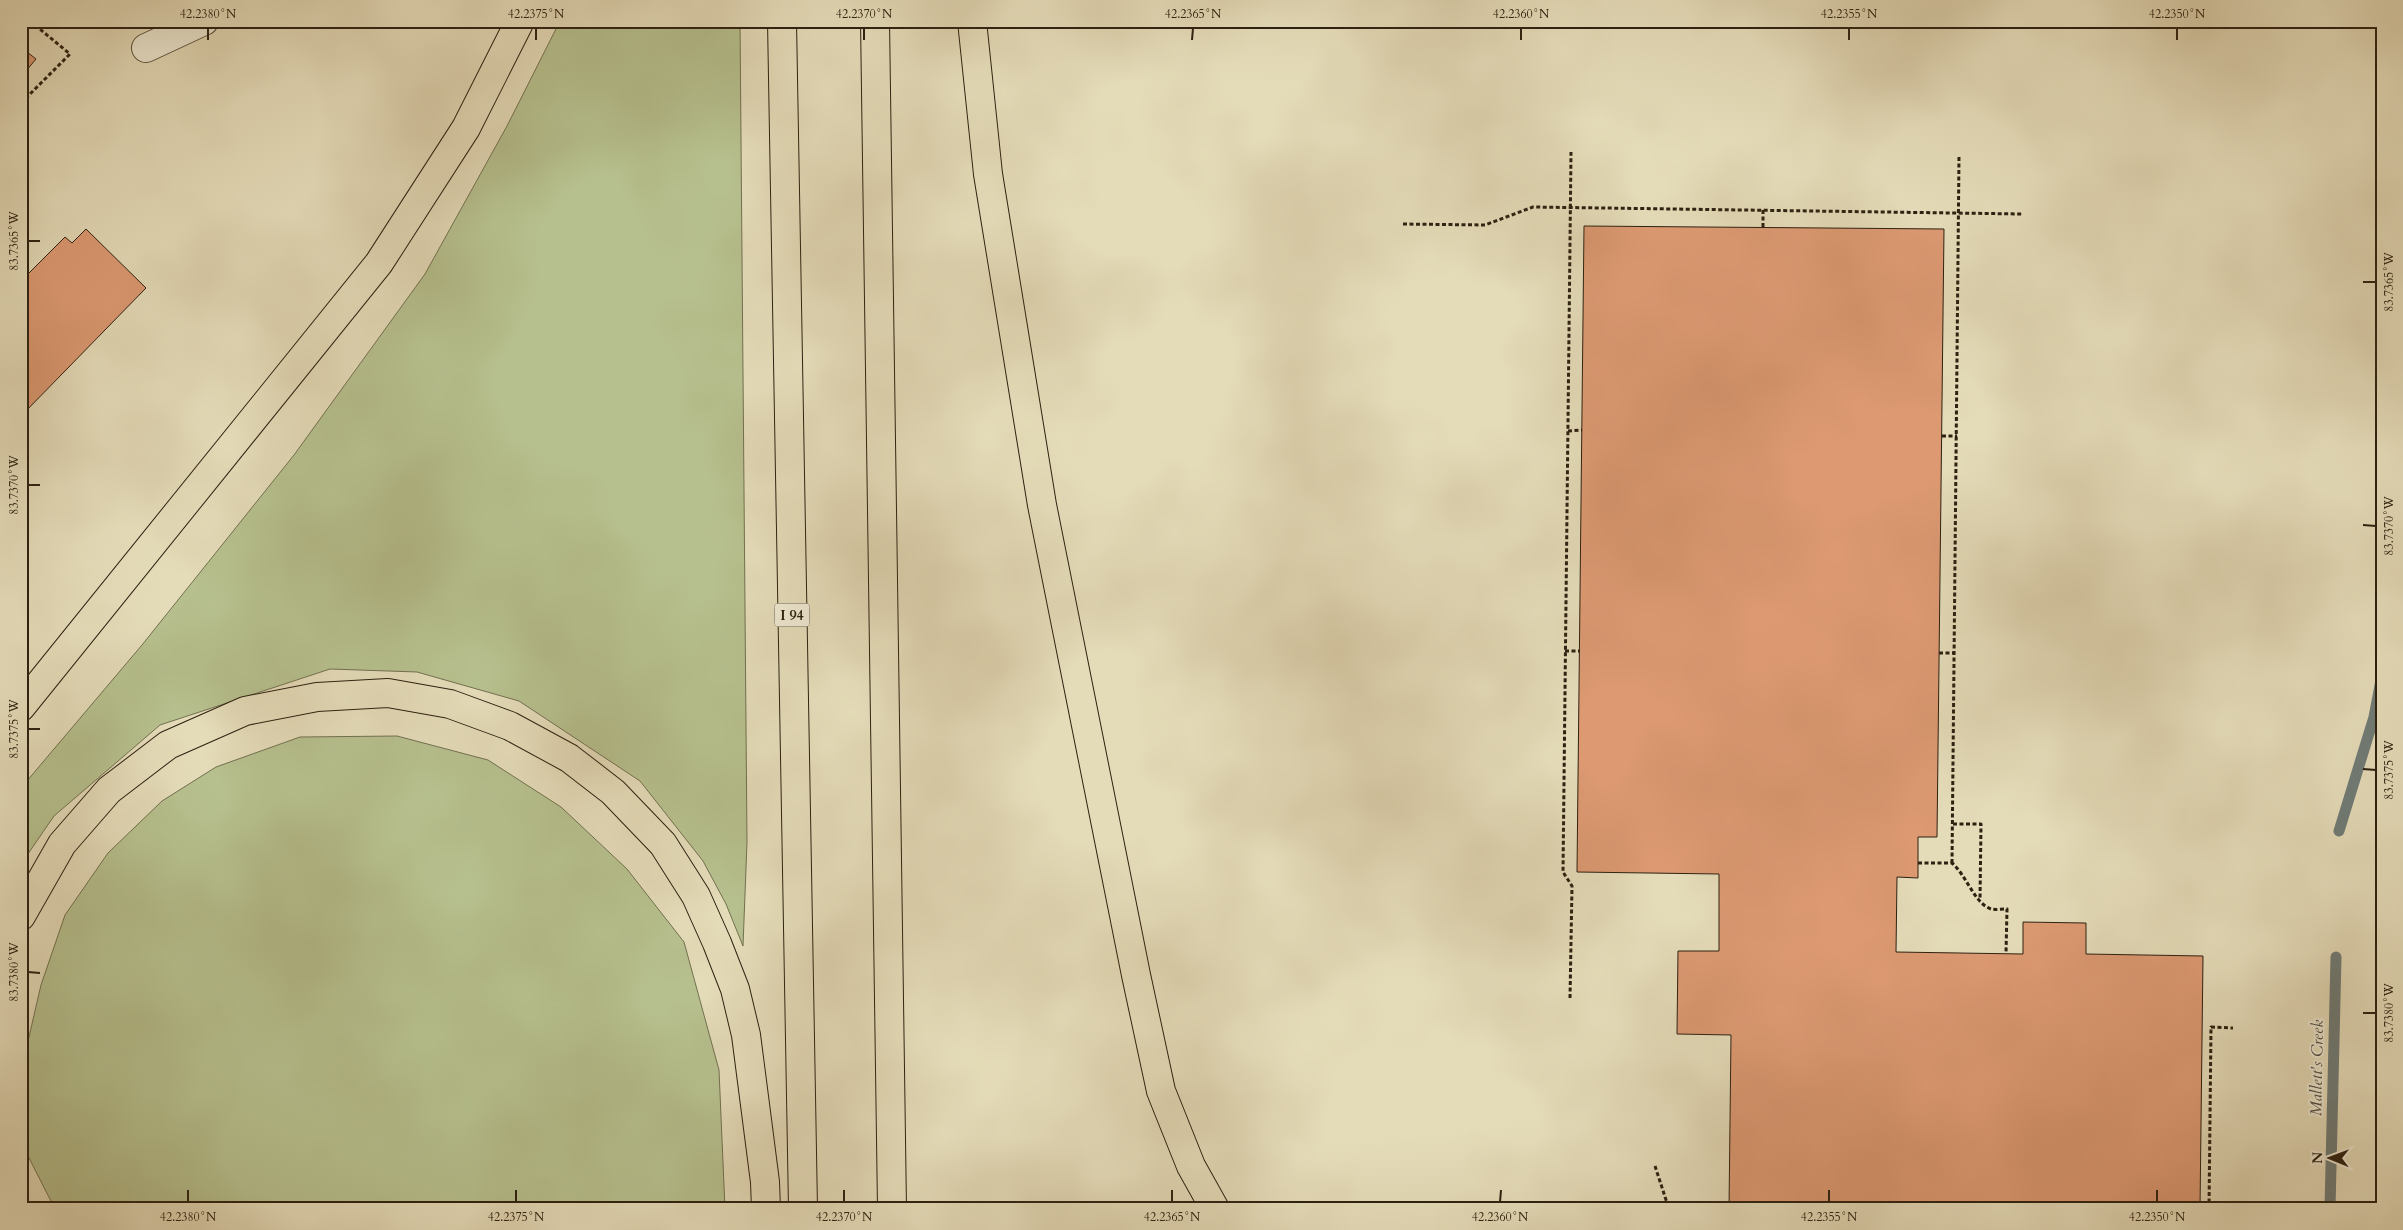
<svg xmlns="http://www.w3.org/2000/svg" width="2403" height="1230" viewBox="0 0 2403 1230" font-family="Cardo,serif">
<rect width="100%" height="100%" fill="#e4dbb8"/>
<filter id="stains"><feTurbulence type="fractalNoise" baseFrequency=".004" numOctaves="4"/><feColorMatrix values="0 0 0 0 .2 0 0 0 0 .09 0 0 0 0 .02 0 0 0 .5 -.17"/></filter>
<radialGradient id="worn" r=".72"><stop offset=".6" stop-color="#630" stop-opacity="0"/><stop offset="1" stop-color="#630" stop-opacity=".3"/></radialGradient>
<g fill="#b6c08e" stroke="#727050">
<path d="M 560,21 L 740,21 L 747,842 L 743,946 L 726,904 L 703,861 L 640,781 L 519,701 L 417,672 L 330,669 L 160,725 L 54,816 L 21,864 L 21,788 L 142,645 L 294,455 L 425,274 L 507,126 Z"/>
<path d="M 397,736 L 488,760 L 561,807 L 627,869 L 684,942 L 719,1070 L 725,1209 L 55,1209 L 28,1156 L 23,1063 L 41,985 L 65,915 L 108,853 L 162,801 L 216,767 L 300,737 Z"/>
</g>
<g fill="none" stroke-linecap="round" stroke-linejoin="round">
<g stroke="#707c77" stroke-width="11">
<path d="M 2339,831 L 2374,717 L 2382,675"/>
<path d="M 2330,1209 L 2336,957"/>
</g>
</g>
<g fill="#dc9972" stroke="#2d2111">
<path d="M 21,36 L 27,41 L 22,48 L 36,59 L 21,77 Z"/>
<path d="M 1584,226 L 1944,229 L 1937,837 L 1918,837 L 1918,878 L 1897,877 L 1896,952 L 2023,954 L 2023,922 L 2086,923 L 2086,954 L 2203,956 L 2200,1209 L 1729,1209 L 1731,1035 L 1677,1034 L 1678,951 L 1719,951 L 1719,874 L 1577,872 Z"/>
<path d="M 86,229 L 146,288 L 22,415 L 21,281 L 65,237 L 72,243 Z"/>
</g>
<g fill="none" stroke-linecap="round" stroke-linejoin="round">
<g stroke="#5b503b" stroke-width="30">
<path id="minor" d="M 146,48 L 204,21"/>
</g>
<g stroke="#2d2111" stroke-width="30">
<g id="highway">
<path d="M 782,21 L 803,1209"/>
<path d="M 875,21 L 892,1209"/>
<path d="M 972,21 L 988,174 L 1042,505 L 1136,975 L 1161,1091 L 1191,1166 L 1215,1209"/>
<path d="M 21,707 L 379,263 L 466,128 L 520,21"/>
<path d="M 21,916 L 62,844 L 109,790 L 168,745 L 245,711 L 317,697 L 388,693 L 450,704 L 510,726 L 569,758 L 613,792 L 663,844 L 696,896 L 717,943 L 735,989 L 746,1035 L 765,1182 L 766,1209"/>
</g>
</g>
<g stroke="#2d2111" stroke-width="3" stroke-dasharray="4 2.5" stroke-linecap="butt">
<path d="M 21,103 L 70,54 L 30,21"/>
<path d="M 1403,224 L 1485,225 L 1533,207 L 2023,214"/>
<path d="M 1763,227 L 1763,210"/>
<path d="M 1568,431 L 1582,430"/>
<path d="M 1942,436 L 1957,436"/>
<path d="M 1565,651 L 1580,651"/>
<path d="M 1939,653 L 1954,653"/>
<path d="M 1953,824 L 1981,824 L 1980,900"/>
<path d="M 1918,863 L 1952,863 C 1967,876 1974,903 1991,909 C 1995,910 2002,909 2007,909 L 2006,953"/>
<path d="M 1952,863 L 1959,156"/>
<path d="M 1570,998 L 1572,886 L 1563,872 L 1571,152"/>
<path d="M 1655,1166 L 1669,1209"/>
<path d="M 2209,1209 L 2211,1027 L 2233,1028"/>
</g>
<use href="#minor" stroke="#ede8d1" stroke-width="28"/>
<use href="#highway" stroke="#e4dbb8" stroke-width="28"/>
</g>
<path fill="none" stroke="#2d2111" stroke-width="2" d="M 208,40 L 208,28M 536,40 L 536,28M 864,40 L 864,28M 1192,40 L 1193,28M 1521,40 L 1521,28M 1849,40 L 1849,28M 2177,40 L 2177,28M 28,241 L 40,241M 2363,282 L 2376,282M 28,485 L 40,485M 2363,525 L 2376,526M 28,729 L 40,729M 2363,769 L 2376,770M 28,972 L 40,973M 2363,1013 L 2376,1013M 188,1202 L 188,1190M 516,1202 L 516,1190M 844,1202 L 844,1190M 1172,1202 L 1172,1190M 1500,1202 L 1501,1190M 1829,1202 L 1829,1190M 2157,1202 L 2157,1190"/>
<g text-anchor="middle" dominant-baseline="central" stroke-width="4" stroke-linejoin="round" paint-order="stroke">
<rect fill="#ede8d1" stroke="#675d4b" stroke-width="1" x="774.5" y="603.5" width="35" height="23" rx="4"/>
<g font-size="14" font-weight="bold" fill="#2d2111">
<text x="792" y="615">I 94</text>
</g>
<g font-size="16" font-style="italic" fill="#4e4e44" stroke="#ede8d1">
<text transform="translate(2317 1068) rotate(-89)">Mallett's Creek</text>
</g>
</g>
<rect width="2403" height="1230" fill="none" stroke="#e4dbb8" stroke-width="55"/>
<g transform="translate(2330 1158) rotate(271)" stroke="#ede8d1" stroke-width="4" paint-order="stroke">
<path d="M0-4L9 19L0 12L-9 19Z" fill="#2d2111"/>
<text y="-8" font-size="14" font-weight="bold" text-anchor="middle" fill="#2d2111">N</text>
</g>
<rect x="28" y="28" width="2348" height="1174" fill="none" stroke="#2d2111" stroke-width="2"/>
<g font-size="12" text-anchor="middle" fill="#2d2111">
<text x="208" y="18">42.2380°N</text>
<text x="536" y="18">42.2375°N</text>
<text x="864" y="18">42.2370°N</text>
<text x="1193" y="18">42.2365°N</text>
<text x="1521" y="18">42.2360°N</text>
<text x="1849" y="18">42.2355°N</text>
<text x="2177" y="18">42.2350°N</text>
<text transform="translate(14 241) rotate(-90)" y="4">83.7365°W</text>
<text transform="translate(2389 282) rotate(-90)" y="4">83.7365°W</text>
<text transform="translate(14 485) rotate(-90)" y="4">83.7370°W</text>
<text transform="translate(2389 526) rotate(-90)" y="4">83.7370°W</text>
<text transform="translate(14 729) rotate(-90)" y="4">83.7375°W</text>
<text transform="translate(2389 770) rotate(-90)" y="4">83.7375°W</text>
<text transform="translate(14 972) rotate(-90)" y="4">83.7380°W</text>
<text transform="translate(2389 1013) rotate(-90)" y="4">83.7380°W</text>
<text x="188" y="1221">42.2380°N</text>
<text x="516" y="1221">42.2375°N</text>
<text x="844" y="1221">42.2370°N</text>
<text x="1172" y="1221">42.2365°N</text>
<text x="1500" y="1221">42.2360°N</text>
<text x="1829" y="1221">42.2355°N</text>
<text x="2157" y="1221">42.2350°N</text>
</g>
<rect width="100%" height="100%" filter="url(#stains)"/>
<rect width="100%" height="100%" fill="url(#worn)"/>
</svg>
